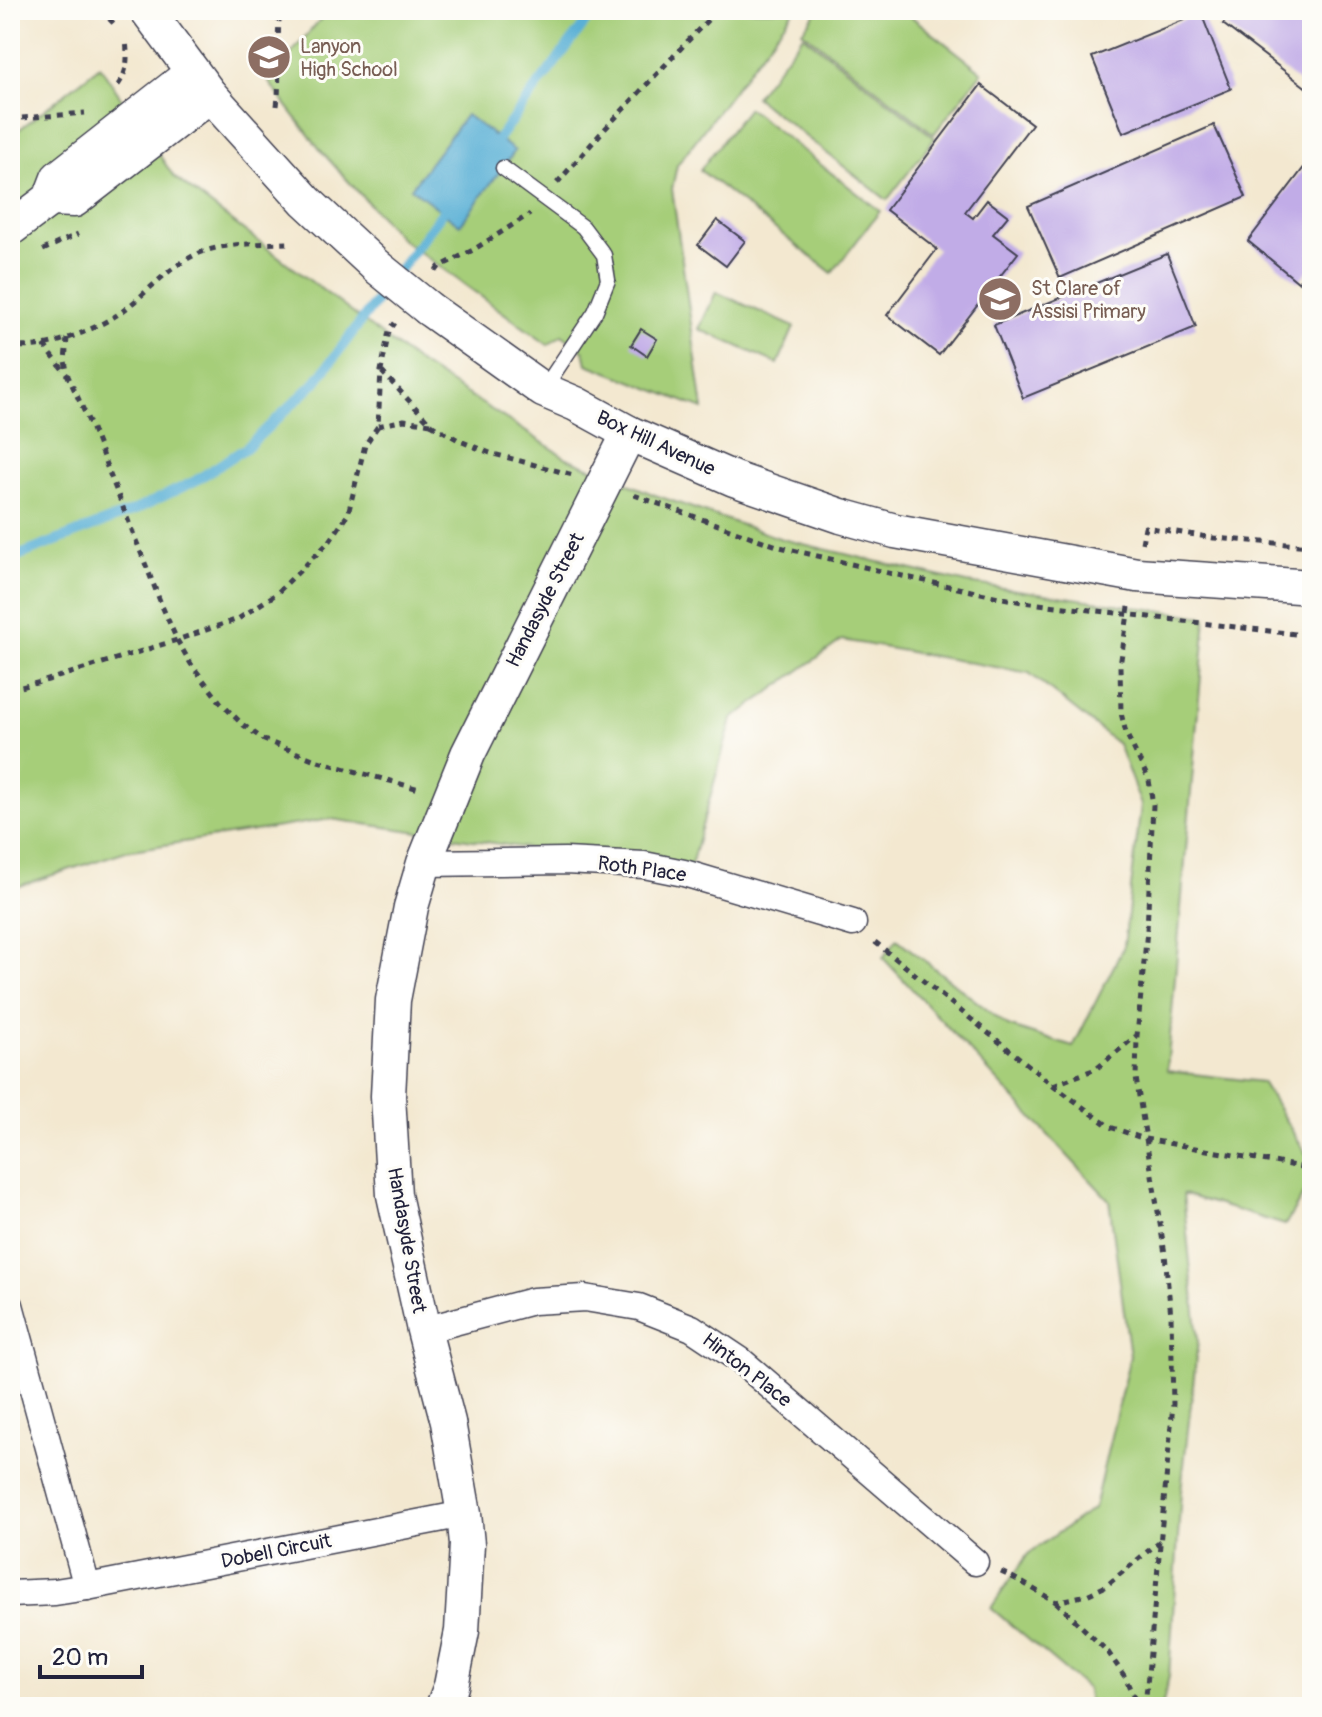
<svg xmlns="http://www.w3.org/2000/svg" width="1322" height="1717" viewBox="0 0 1322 1717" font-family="Pangolin,sans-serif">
<rect width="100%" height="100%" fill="#fdfcf7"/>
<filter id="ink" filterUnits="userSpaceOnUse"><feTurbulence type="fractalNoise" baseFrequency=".0125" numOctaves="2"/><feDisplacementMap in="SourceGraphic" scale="16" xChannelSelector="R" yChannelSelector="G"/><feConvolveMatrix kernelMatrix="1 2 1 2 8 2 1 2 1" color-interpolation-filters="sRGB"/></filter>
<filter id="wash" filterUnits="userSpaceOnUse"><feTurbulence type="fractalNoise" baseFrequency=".006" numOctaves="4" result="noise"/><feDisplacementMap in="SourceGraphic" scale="32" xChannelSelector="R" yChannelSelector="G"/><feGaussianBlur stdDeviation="1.8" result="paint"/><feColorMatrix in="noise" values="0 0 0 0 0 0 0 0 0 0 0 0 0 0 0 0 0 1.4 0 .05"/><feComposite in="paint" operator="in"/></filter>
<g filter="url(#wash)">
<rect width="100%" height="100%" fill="#f3e8d0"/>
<g fill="#a6ce79" stroke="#64785a" stroke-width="2">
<path d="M 328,10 L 794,10 L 677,165 L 672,189 L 703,409 L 587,364 L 584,351 L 562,335 L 548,345 L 399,237 L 322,152 L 268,81 Z"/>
<path d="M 818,10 L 903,10 L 982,72 L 934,134 L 802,31 Z"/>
<path d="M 803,35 L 935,138 L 887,200 L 755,97 Z"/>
<path d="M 100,66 L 174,177 L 417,362 L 567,458 L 655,495 L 782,539 L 967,583 L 1206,617 L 1167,1071 L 1262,1082 L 1308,1157 L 1308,1187 L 1285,1225 L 1183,1194 L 1198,1341 L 1181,1491 L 1169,1676 L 1162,1707 L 1089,1707 L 1087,1689 L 991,1608 L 1028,1554 L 1094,1508 L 1130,1356 L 1109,1200 L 883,958 L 897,939 L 1008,1026 L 1073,1047 L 1124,946 L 1141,805 L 1118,744 L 1029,673 L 842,640 L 732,719 L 689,872 L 331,819 L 126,851 L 10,889 L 10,127 L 20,129 Z"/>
<path d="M 748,108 L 880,211 L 832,273 L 700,170 Z"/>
<path d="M 716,292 L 794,327 L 778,364 L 699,329 Z"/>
</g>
<path fill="#5ab0d6" stroke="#3e6988" stroke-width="2" d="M 466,115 L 515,151 L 460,225 L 411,188 Z"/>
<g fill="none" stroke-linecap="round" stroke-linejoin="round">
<g stroke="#5ab0d6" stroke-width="10">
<path d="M 491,148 L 595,10"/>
<path d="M 10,559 L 135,510 L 195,481 L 246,448 L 315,383 L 450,202"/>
</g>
</g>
<g id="blocks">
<g fill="#c1ace7">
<path d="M 1234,10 L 1312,10 L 1312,92 L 1223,24 Z"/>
<path d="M 1201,13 L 1231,89 L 1123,133 L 1092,57 Z"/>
<path d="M 981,85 L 1032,124 L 965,212 L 973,218 L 987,200 L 1008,216 L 993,234 L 1018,253 L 939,355 L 887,315 L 937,249 L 886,210 Z"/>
<path d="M 1214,125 L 1246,197 L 1060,278 L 1028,206 Z"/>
<path d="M 1312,157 L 1312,271 L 1310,268 L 1298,282 L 1248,241 Z"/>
<path d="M 717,220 L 745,241 L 726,266 L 698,245 Z"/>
<path d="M 1167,254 L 1196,327 L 1023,398 L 994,325 Z"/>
<path d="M 641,329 L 657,339 L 647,356 L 631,345 Z"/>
</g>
</g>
</g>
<g filter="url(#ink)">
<use href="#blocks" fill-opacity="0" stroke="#414051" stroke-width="2"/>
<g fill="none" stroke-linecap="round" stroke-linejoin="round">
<g stroke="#414051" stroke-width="17">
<path id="service" d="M 503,168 L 583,227 L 604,255 L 608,280 L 595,312 L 543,390"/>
</g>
<g stroke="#414051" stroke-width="29">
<g id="minor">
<path d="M 424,863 L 565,861 L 644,865 L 684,873 L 853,923"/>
<path d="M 10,1305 L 87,1587"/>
<path d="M 424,1330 L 533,1301 L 585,1298 L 639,1307 L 692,1328 L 740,1360 L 975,1562"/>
<path d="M 10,1594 L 55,1592 L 87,1587 L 464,1514"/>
</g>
</g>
<g stroke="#414051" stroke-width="37">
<g id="tertiary">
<path d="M 147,10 L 210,95 L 306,201 L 376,266"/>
<path d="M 50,199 L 74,200 L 210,95"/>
<path d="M 10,229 L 50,199 L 58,178 L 192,73"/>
<path d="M 429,309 L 543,390 L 576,404 L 629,433 L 734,479 L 841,516 L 895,531 L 1137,575 L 1312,587"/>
<path d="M 443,1707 L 451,1686 L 462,1631 L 467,1544 L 464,1514 L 448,1422 L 424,1330 L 394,1195 L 388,1096 L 393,1000 L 411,907 L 424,863 L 468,754 L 629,433"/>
</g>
</g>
<g stroke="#414051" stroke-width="5" stroke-dasharray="6 6" stroke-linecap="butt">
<path d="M 101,10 L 117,27"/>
<path d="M 118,85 C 128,71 128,58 126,41"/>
<path d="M 277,106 C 281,74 276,42 280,10"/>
<path d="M 10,119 L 85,113"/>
<path d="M 557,183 L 602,132 L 717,10"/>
<path d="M 43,250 L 78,234"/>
<path d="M 436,271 L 439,267 L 473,250 L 530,214"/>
<path d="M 67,338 L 65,361 L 68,376 L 90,424 L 162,606 L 177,640 L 191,664 L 221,703 L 242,724 L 264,740 L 318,761 L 419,789"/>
<path d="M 10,344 C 35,356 103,327 124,310 C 149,291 167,268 197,254 C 225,242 258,244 288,243"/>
<path d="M 44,345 L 67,375"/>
<path d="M 431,424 L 460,441 L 490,453 L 573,475"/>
<path d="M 378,426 L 404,420 L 431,424 L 382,372"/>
<path d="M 634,495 L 780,547 L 893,574 L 1022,602 L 1312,636"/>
<path d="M 1142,543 L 1145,527 L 1214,538 L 1312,546"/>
<path d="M 1129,607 L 1120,666 L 1121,713 L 1126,733 L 1149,780 L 1153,805 L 1147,930 L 1137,1036 L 1136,1078 L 1165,1254 L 1171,1316 L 1173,1404 L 1145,1707"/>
<path d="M 10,690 L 48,680 L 177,640 L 238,619 L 276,594 L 330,541 L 348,514 L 365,445 L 378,426 L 381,371 L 389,331 L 395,323"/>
<path d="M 875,942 L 1053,1085 L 1110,1127 L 1145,1139 L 1312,1169"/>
<path d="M 1053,1085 L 1096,1069 L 1136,1036"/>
<path d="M 1001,1572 L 1018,1580 L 1056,1602 L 1087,1595 L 1106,1586 L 1160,1541"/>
<path d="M 1056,1602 L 1108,1652 L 1125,1677 L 1138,1707"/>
</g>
<use href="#service" stroke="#fff" stroke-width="14"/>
<use href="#minor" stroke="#fff" stroke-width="26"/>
<use href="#tertiary" stroke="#fff" stroke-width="34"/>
<g stroke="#414051" stroke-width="37" stroke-linecap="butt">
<path id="tertiary-bridge" d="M 376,266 L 429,309"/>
</g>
<use href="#tertiary-bridge" stroke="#fff" stroke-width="34"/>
</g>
</g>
<defs>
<g id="school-disc" transform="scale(2.3)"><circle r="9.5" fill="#8d6e63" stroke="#fdfcf7"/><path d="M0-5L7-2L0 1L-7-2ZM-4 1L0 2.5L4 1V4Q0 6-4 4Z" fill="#fff"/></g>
</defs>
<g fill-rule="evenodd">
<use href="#school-disc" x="269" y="57"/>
<use href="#school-disc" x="1000" y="299"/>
</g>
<g text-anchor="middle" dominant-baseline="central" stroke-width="6" stroke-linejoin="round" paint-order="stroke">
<g font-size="20" fill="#785e54" stroke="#fdfcf7" text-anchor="start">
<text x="300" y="46">Lanyon<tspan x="300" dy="23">High School</tspan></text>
<text x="1031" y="288">St Clare of<tspan x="1031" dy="23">Assisi Primary</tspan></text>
</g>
<g font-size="20" fill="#22223b" stroke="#fdfcf7">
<text transform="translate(656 443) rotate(25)">Box Hill Avenue</text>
<text transform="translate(545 600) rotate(-63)">Handasyde Street</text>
<text transform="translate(642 869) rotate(8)">Roth Place</text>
<text transform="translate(407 1240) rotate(80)">Handasyde Street</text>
<text transform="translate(747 1370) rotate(38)">Hinton Place</text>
<text transform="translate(276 1551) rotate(-11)">Dobell Circuit</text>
</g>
</g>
<rect width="1322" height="1717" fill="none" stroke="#fdfcf7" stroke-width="40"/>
<path d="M40 1665v12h102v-12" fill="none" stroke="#22223b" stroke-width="4"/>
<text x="52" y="1665" font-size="24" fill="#22223b" stroke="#fdfcf7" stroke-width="6" paint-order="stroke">20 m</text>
</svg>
